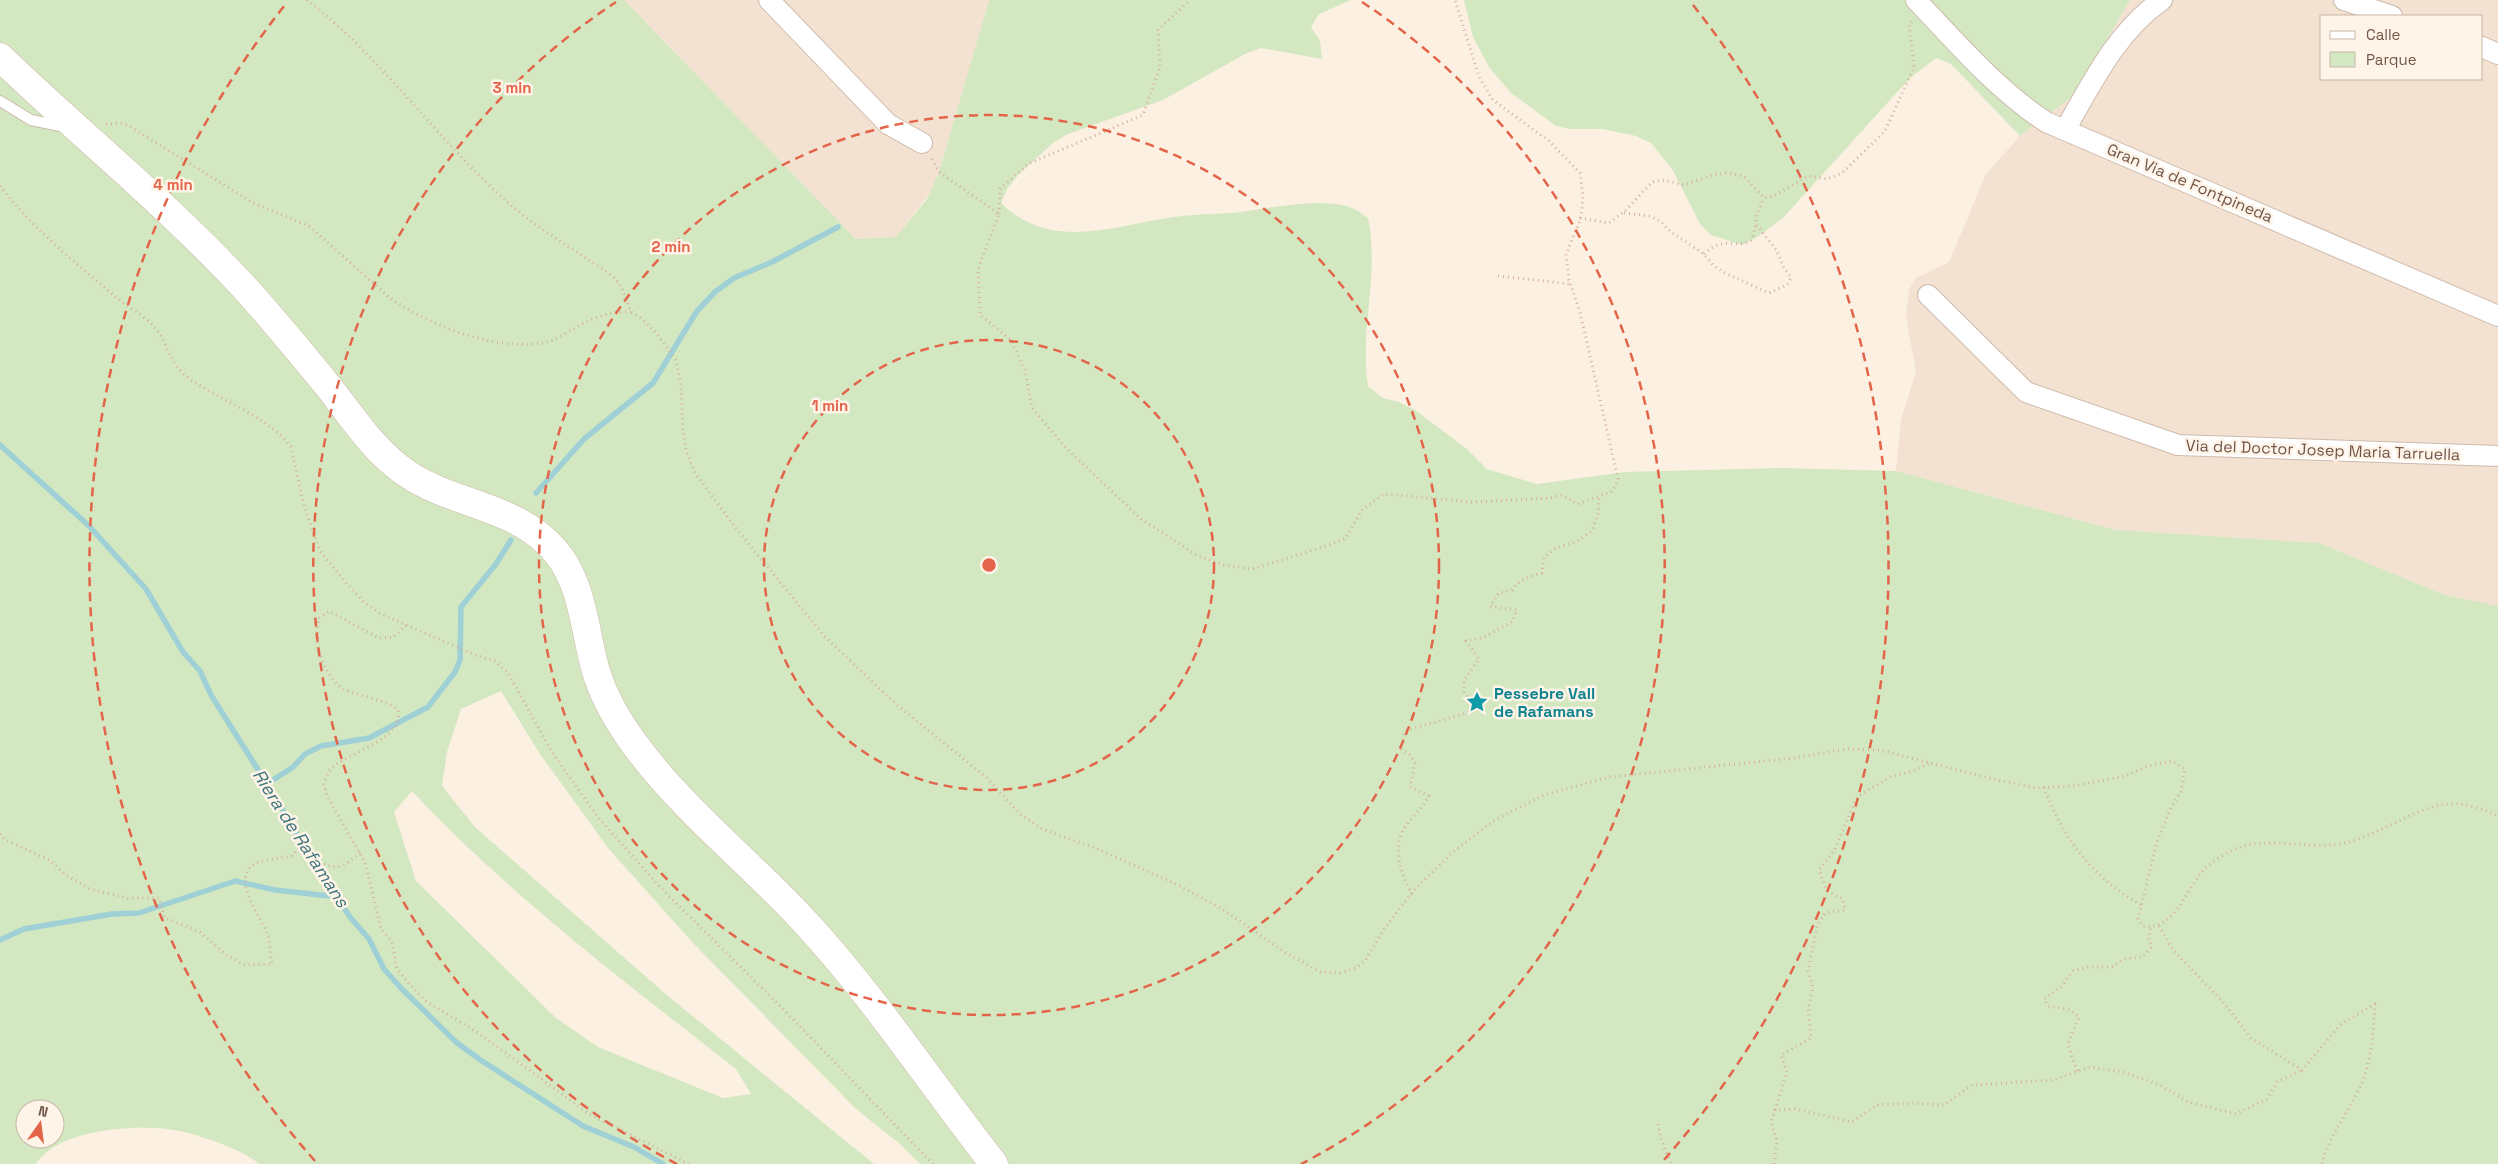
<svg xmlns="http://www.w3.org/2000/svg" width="2498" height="1164" viewBox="0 0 2498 1164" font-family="'Space Grotesk',sans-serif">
<rect width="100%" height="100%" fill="#fcf0e2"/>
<g fill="#f3e2d1" fill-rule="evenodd">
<path d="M 624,0 L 989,0 L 939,172 L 933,189 L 896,237 L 856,239 Z"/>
<path d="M 2130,0 L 2498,0 L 2498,606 L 2445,595 L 2319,543 L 2116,530 L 1896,471 L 1901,420 L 1916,371 L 1906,317 L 1909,290 L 1916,278 L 1949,262 L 1986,174 L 2020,136 L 2074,95 ZM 2322,16 L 2482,16 L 2482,79 L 2322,79 Z"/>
</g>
<g fill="#d3e8c1" fill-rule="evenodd">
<path d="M 0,0 L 624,0 L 856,239 L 896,237 L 927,199 L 939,172 L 989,0 L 1351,0 L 1319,14 L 1311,27 L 1320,41 L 1322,59 L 1261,48 L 1247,53 L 1163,100 L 1068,134 L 1053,143 L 1018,175 L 1007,189 L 1001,203 C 1052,253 1114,225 1174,217 C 1201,213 1228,215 1254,210 C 1278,206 1329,198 1352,208 C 1358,210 1363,215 1368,218 C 1380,274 1359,330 1368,386 L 1383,398 L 1399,402 L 1415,410 L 1467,449 L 1487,469 L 1537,484 L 1625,472 L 1782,468 L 1896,471 L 2116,530 L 2319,543 L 2445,595 L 2498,606 L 2498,1164 L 920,1164 L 900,1144 L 856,1109 L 692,942 L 608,848 L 540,754 L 501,691 L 461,709 L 447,752 L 442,786 L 475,827 L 668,996 L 874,1164 L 259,1164 C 244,1150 195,1133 174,1130 C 136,1124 58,1129 36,1164 L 0,1164 ZM 412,791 C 509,895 624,981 736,1069 L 751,1094 L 723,1098 L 598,1047 L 556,1018 L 416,881 L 394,812 ZM 25,1109 L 55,1109 L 55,1139 L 25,1139 Z"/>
<path d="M 1464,0 L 2130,0 L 2074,95 L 2020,136 L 1951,64 L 1936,58 L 1910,78 L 1783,218 L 1757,237 L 1742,245 L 1711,235 L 1700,224 L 1672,169 L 1651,143 L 1636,136 L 1602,129 L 1570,129 L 1556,126 L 1511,93 L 1489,67 L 1473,37 Z"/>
</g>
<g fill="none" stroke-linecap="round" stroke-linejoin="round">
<g stroke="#9ed0d6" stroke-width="5.5">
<path d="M 0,445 L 89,526 L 146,589 L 183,652 L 200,671 L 211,695 L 267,784 L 312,859 L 350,917 L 369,939 L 384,969 L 401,988 L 456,1042 L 479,1059 L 583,1126 L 634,1147 L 663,1164"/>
<path d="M 536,493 L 584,439 L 653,383 L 697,311 L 715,292 L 734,278 L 772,262 L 838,227"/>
<path d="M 267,784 L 293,767 L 305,754 L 321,746 L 369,738 L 428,707 L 455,672 L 460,660 L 461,607 L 496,564 L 511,540"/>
<path d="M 0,940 L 24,929 L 112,914 L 139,913 L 235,881 L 275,890 L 339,897"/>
</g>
<g stroke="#cebaac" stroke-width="12">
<path id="service" d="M 0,101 L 31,120 L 65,127"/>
</g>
<g stroke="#cebaac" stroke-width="22">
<g id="minor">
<path d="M 769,0 L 888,124 L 922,143"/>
<path d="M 1916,0 C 1957,43 1996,89 2046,122 L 2498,316"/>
<path d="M 2344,0 L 2392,16"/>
<path d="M 2482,47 L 2498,54"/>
<path d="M 2065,130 C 2092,83 2117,31 2162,0"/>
<path d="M 1928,295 L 2026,392 L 2178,445 L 2498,456"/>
</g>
</g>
<g stroke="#d1b9a9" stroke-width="29">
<path id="secondary" d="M 0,57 C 81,135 168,205 244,287 C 273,319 301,353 328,386 C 350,414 370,445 398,467 C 446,506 516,502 557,553 C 581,583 584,623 593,660 C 599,687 613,713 628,735 C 678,807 748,860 806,923 C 875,998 931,1084 994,1164"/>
</g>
<g stroke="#d5b09e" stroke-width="3" stroke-dasharray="1 4" stroke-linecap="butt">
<path d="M 307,0 C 381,57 435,137 504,199 C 538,230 578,251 615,278 L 622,288 L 631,312 L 641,318 L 657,334 L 676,360 L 681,385 L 683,433 L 686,450 L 695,473 L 735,527 L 825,637 L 897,705 L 987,778 L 1020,814 L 1042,829 L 1095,848 L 1176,884 L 1222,909 L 1286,953 L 1320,972 L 1340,973 L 1355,968 L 1365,961 L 1384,929 L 1416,888 L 1454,851 L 1495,820 L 1544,795 L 1609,777 L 1794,758 L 1847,749 L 1880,750 L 1989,778 L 2035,788 L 2073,786 L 2125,776 L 2148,766 L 2172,761 L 2185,769 L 2181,792 L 2171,807 L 2157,842 L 2138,919 L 2143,926 C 2174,931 2185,892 2201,873 C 2208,864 2221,856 2231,851 C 2265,834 2305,850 2340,844 C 2377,837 2413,808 2447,804 C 2463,802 2484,809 2498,816"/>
<path d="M 106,124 L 121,123 L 129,126 L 255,204 L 309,226 L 390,298 C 430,326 506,356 553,340 C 560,337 567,332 573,329 C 592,318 609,311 631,312"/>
<path d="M 932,159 L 939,172 L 999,214 L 978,269 L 980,315 L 1010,339 L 1025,370 L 1032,408 L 1067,449 L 1141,519 L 1198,556 L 1224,565 L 1253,569 L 1329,545 L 1345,539 L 1362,510 L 1384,494 L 1471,502 L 1550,498 L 1562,495 L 1578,504 L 1613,491 L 1618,479 L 1580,312 L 1569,280 L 1566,254 L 1580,221 L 1582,209 L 1583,196 L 1580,173 L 1549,141 L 1493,100 L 1479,77 L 1455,0"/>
<path d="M 0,186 C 33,229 77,264 118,299 C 129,308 145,316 154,327 C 170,344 167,363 190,379 C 221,401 268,416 291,447 L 304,506 L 320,551 L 347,584 L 364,602 L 381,614 L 475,655 L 495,661 L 508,673 L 552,752 L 597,816 L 658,885 L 783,1009 L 933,1164"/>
<path d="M 1624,213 L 1649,216 L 1660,221 L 1671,232 L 1704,254 L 1714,266 L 1725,273 L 1769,293 L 1787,285 L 1791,278 L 1783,266 L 1777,251 L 1756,224 L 1756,217 L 1764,198"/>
<path d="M 999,214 L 1000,189 L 1028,164 L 1143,115 L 1160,67 L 1158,30 L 1190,0"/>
<path d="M 1580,218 L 1609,223 L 1626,210 L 1652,182 L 1664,180 L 1684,185 L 1712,175 L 1726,173 L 1744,176 L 1764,198 L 1774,196 L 1808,176 L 1827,179 L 1842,173 L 1885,131 L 1914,67 L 1909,25 L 1912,21"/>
<path d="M 1704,254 C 1724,235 1735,249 1752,240 L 1756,224"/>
<path d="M 1498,276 L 1570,284"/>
<path d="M 406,625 L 394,637 L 379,638 L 329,611 L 319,618 C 318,625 317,633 317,640 C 318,655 330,681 343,689 C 354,695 396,702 398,711 C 405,738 346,754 333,767 C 328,771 326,778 324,784 L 327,796 L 365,862 L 381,929 L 392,942 L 397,969 L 411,986 L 427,1002 L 477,1032 L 589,1114 L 689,1164"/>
<path d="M 2044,787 C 2063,839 2092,877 2141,905"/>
<path d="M 0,834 L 4,839 L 51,861 L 66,875 L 90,889 L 128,898 L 159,898 L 165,918 L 200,932 L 226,955 L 245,965 L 272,964 C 270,954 270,942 267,933 C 260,915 227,874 259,862 C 270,858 282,859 294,855 L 299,845 C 323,864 335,879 360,852"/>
<path d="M 1412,894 C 1400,873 1391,845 1407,824 C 1415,814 1423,807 1429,796 L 1410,787 L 1415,763 L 1410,755 L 1401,749 L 1405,731 L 1470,712 L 1472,700 L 1464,693 L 1464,680 L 1479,659 L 1466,641 L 1482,638 L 1512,622 L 1517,610 L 1490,606 L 1499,593 L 1512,590 C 1519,579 1531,576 1542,573 L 1544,557 L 1556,548 L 1576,542 L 1592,531 L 1598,514 L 1599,496"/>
<path d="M 2159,926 L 2173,950 L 2223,1002 L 2251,1038 L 2302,1070 L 2341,1024 L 2375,1004 C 2373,1034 2372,1064 2358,1091 C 2346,1116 2329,1136 2322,1164"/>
<path d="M 2077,1071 L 2068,1044 L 2079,1017 L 2068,1009 L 2048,1006 L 2044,999 L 2061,987 L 2073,971 L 2088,967 L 2112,967 L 2124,959 L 2143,957 L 2152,947 L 2149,939 L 2151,927"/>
<path d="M 1775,1110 L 1787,1072 L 1781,1055 L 1811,1038 L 1808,1008 L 1813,987 L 1808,971 L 1817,927 L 1825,913 L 1845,910 L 1843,899 L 1827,891 L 1819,870 L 1834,851 L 1857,797 L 1890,777 L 1910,772 L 1932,762"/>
<path d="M 1658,1124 L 1661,1139 L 1671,1164"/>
<path d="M 1774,1164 L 1777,1141 L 1771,1123 L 1775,1110 L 1795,1109 L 1852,1122 L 1877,1105 L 1916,1103 L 1944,1105 L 1972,1085 L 2053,1080 L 2090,1067 L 2123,1072 L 2160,1085 L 2188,1102 L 2236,1114 L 2267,1099 L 2277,1082 L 2302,1070"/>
</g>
<use href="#service" stroke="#fff" stroke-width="10"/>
<use href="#minor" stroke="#fff" stroke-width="20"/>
<use href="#secondary" stroke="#fff" stroke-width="28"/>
</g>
<g fill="none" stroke="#e36449" stroke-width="2.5" stroke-dasharray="9 6">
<circle cx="989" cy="565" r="225"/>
<circle cx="989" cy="565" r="450"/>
<path d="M677 1164A675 675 0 0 1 616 2M1362 2A675 675 0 0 1 1301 1164"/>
<path d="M315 1161A900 900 0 0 1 285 5M1693 5A900 900 0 0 1 1663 1161"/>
</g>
<defs>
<g id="sight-bare" transform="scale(1.725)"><path d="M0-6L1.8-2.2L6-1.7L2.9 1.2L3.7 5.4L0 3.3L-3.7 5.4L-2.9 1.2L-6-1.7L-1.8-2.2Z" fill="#0f9aa8" stroke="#fff4e8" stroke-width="2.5" paint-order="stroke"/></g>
</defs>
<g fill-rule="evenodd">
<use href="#sight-bare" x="1477" y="702"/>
</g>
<g text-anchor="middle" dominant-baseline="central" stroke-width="5" stroke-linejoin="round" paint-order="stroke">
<g font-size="16" fill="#725649" stroke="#fff4e8">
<text transform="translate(2190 183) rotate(23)">Gran Via de Fontpineda</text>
<text transform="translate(2323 450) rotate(2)">Via del Doctor Josep Maria Tarruella</text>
</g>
<g font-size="16" font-weight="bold" fill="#0d838f" stroke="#fff4e8" text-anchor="start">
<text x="1494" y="693">Pessebre Vall<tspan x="1494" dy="18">de Rafamans</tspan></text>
</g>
<g font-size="18" font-style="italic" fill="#40777f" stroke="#fff4e8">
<text transform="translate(301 838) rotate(57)">Riera de Rafamans</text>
</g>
</g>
<circle cx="989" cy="565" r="8" fill="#e36449" stroke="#fff4e8" stroke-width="2.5"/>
<g font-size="15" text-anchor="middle" font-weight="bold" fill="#e36449" stroke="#fff4e8" stroke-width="5" stroke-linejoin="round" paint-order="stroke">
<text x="512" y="93">3 min</text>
<text x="173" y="190">4 min</text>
<text x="671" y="252">2 min</text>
<text x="830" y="411">1 min</text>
</g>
<rect x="2320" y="15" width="162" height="65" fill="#fff4e8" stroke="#c7b5a8"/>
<rect x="2330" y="31" width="25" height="8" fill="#ffffff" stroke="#c7b5a8"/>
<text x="2366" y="40" font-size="15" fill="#725649">Calle</text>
<rect x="2330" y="52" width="25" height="15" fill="#d3e8c1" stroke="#c7b5a8"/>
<text x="2366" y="65" font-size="15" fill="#725649">Parque</text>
<g transform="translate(40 1124) rotate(14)"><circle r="24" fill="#fff4e8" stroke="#c7b5a8"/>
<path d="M0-4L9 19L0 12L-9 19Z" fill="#e36449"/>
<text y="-8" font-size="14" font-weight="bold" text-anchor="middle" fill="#725649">N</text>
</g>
</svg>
